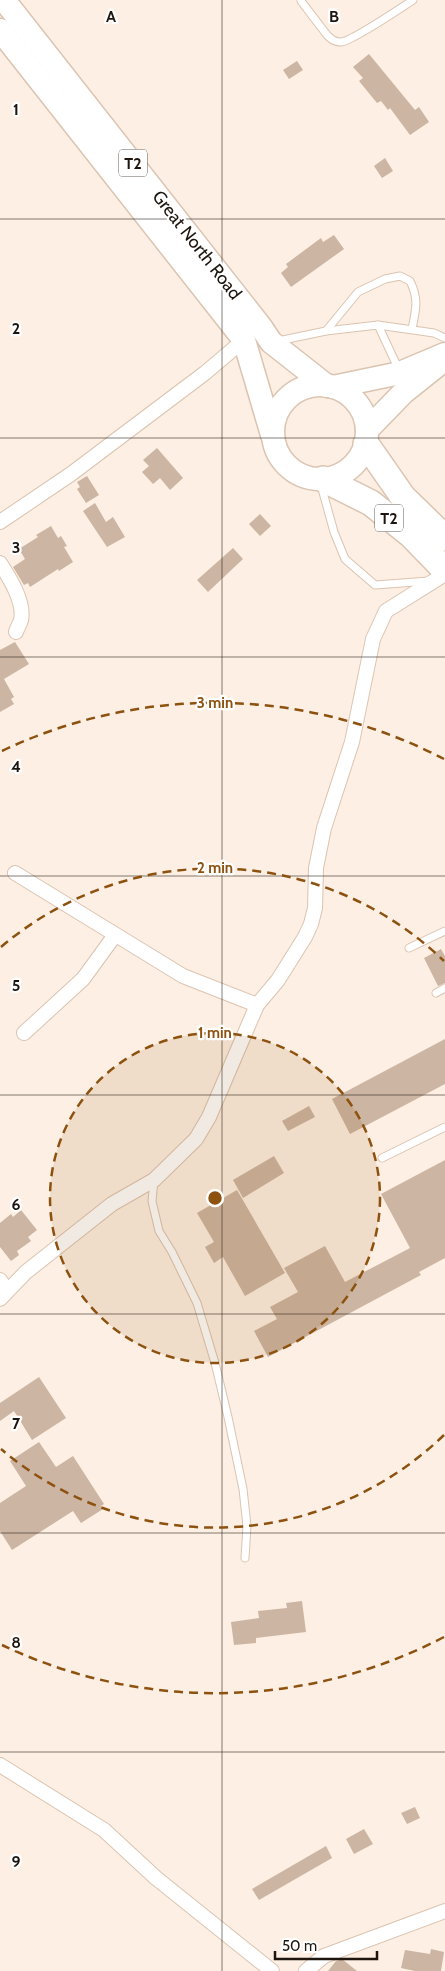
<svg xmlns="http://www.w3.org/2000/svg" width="445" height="1971" viewBox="0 0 445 1971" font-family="Cabin,sans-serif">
<rect width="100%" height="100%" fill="#fdefe3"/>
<g fill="#ccb5a2">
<path d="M 369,54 L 415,110 L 419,107 L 429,122 L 410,135 L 390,108 L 388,110 L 381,101 L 377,103 L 359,81 L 363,78 L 353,67 Z"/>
<path d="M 297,61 L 303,70 L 289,79 L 283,70 Z"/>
<path d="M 385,158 L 393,171 L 382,178 L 374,166 Z"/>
<path d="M 334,235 L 344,249 L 291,287 L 281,273 L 288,267 L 286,264 L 321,238 L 323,242 Z"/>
<path d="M 157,448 L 183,478 L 170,490 L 160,478 L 153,484 L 142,472 L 149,466 L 143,460 Z"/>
<path d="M 87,476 L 99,495 L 86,503 L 77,489 L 80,487 L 77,482 Z"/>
<path d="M 95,503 L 106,522 L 113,517 L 125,537 L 107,547 L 83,511 Z"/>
<path d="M 260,514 L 271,526 L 260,536 L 249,524 Z"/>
<path d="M 51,526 L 58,538 L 61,536 L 67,546 L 64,547 L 73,562 L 59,571 L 58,569 L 30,587 L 28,583 L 24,585 L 13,567 L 25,559 L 19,549 L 38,537 L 36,535 Z"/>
<path d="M 233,548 L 243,559 L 208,592 L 197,580 Z"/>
<path d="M 15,642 L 29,664 L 4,679 L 14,697 L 11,699 L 14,704 L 0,712 L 0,650 Z"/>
<path d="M 441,949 L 445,956 L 445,983 L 438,986 L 424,958 Z"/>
<path d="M 445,1039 L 445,1084 L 350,1134 L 332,1099 Z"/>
<path d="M 309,1106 L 315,1117 L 288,1131 L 282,1121 Z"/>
<path d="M 274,1156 L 284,1173 L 243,1198 L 233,1180 Z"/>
<path d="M 445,1160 L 445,1258 L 419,1272 L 421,1275 L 268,1357 L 254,1331 L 277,1319 L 270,1307 L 298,1292 L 284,1268 L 325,1246 L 345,1282 L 410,1248 L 381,1194 Z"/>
<path d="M 237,1190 L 285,1273 L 245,1296 L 223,1257 L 214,1263 L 205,1247 L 214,1242 L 197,1213 Z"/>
<path d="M 21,1210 L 37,1230 L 28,1237 L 31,1241 L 17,1251 L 19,1255 L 11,1261 L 0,1247 L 0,1223 L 11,1214 L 13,1217 Z"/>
<path d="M 39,1377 L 66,1418 L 32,1440 L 14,1411 L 0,1421 L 0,1403 Z"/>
<path d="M 39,1442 L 56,1467 L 73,1456 L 104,1504 L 101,1506 L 103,1509 L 81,1523 L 73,1511 L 12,1550 L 0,1531 L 0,1503 L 26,1486 L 10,1461 Z"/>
<path d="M 302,1601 L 306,1632 L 256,1638 L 256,1643 L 234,1645 L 231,1622 L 259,1618 L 258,1611 L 287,1608 L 286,1603 Z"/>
<path d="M 415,1807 L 420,1818 L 407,1824 L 401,1813 Z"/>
<path d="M 364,1829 L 373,1844 L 354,1854 L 346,1839 Z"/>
<path d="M 326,1846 L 332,1858 L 259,1900 L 252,1889 Z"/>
<path d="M 431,1949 L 444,1952 L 441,1971 L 415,1971 L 401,1968 L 405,1950 L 430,1954 Z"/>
<path d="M 342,1959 L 357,1971 L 328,1971 L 336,1961 Z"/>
</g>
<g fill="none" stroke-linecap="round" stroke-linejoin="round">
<g stroke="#dbc4b1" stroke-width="9">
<g id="lane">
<path d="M 301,1 L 327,35 C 331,39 334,42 341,42 C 351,41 401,8 413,0"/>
<path d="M 378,325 L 434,333 L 445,338"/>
<path d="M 326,331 L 358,292 L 385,279 L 400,276 L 410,281 C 419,299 416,309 412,329"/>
<path d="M 278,341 L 326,331 L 378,325 L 399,370"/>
<path d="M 321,485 L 334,532 L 345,559 L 375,585 L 429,581"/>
<path d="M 409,948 L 445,931"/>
<path d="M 436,993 L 445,988"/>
<path d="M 382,1158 L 445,1127"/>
<path d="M 154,1180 L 152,1201 L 159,1231 L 172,1252 L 197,1303 L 215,1363 L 228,1417 L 243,1489 L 247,1526 L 245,1558"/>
</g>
</g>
<g stroke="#dbc4b1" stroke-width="16">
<g id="street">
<path d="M 0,522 L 71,474 L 205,373 L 244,340"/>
<path d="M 0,563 C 9,577 25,602 21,620 C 20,624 17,628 16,632"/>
<path d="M 15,873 L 183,976 L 257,1005"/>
<path d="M 24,1033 L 83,979 L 115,935"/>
<path d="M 0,1280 L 7,1291"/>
<path d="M 0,1299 L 26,1272 L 112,1204 L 154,1180 L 196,1139 L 209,1117 L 257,1005 L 278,980 L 305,937 L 311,924 L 315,908 L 316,868 L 324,828 L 352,742 L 373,639 L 386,611 L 445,574"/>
<path d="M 0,1765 L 104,1830 L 156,1878 L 272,1971"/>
<path d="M 306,1971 L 324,1956 L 445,1911"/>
</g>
</g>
<g stroke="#dbc4b1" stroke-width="25">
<g id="primary">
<path d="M 4,0 L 261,327 L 271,342 L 327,386"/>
<path d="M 0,30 L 244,340 L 272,435"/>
<circle cx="320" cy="432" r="47"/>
<path d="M 333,387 L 400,373 L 445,354"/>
<path d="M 367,430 L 403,393 L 438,365"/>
</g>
</g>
<g stroke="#dbc4b1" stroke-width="28">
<g id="highway">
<path d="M 366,444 L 403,497 L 445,538"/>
<path d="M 323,479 L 371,503 L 411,535 L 445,570"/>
</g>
</g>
<use href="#lane" stroke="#fff" stroke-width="7"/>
<use href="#street" stroke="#fff" stroke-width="14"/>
<use href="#primary" stroke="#fff" stroke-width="22"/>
<use href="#highway" stroke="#fff" stroke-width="25"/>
</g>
<path fill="none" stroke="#1d150e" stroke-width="1" stroke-opacity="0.55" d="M 222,0 L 222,1971M 0,219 L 445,219M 0,438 L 445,438M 0,657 L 445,657M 0,876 L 445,876M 0,1095 L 445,1095M 0,1314 L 445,1314M 0,1533 L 445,1533M 0,1752 L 445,1752"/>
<circle cx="215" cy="1198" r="165" fill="#8d520f" fill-opacity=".12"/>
<g fill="none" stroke="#8d520f" stroke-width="2.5" stroke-dasharray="9 6">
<circle cx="215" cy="1198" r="165"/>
<path d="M444 1435A330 330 0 0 1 1 1449M1 947A330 330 0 0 1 444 961"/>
<path d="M444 1637A495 495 0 0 1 2 1645M2 751A495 495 0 0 1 444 759"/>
</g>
<g text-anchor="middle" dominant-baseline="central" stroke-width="4.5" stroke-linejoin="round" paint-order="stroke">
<g fill="#fff" stroke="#615b56" stroke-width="1">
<rect x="119" y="149.5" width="28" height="27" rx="4"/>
<rect x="375" y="504.5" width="28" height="27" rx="4"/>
</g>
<g font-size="16" font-weight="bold" fill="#1d150e">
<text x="133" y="163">T2</text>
<text x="389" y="518">T2</text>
</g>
<g font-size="18" fill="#1d150e" stroke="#fff">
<text transform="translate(197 245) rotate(52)">Great North Road</text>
</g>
</g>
<g font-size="16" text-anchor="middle" font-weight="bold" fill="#1d150e" stroke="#fff" stroke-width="4.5" stroke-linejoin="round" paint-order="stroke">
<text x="111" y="22">A</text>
<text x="334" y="22">B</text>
<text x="16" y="115">1</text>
<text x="16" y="334">2</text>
<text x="16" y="553">3</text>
<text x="16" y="772">4</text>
<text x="16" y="991">5</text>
<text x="16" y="1210">6</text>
<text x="16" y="1429">7</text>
<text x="16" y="1648">8</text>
<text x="16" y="1867">9</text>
</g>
<circle cx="215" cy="1198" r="8" fill="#8d520f" stroke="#fff" stroke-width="2.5"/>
<g font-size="15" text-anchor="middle" font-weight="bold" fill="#8d520f" stroke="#fff" stroke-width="4.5" stroke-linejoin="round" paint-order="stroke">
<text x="215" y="708">3 min</text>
<text x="215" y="873">2 min</text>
<text x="215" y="1038">1 min</text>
</g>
<path d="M275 1951v8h102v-8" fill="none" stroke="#1d150e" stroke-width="2.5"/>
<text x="282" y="1951" font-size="15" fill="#1d150e" stroke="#ffffff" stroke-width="4" paint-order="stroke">50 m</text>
</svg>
